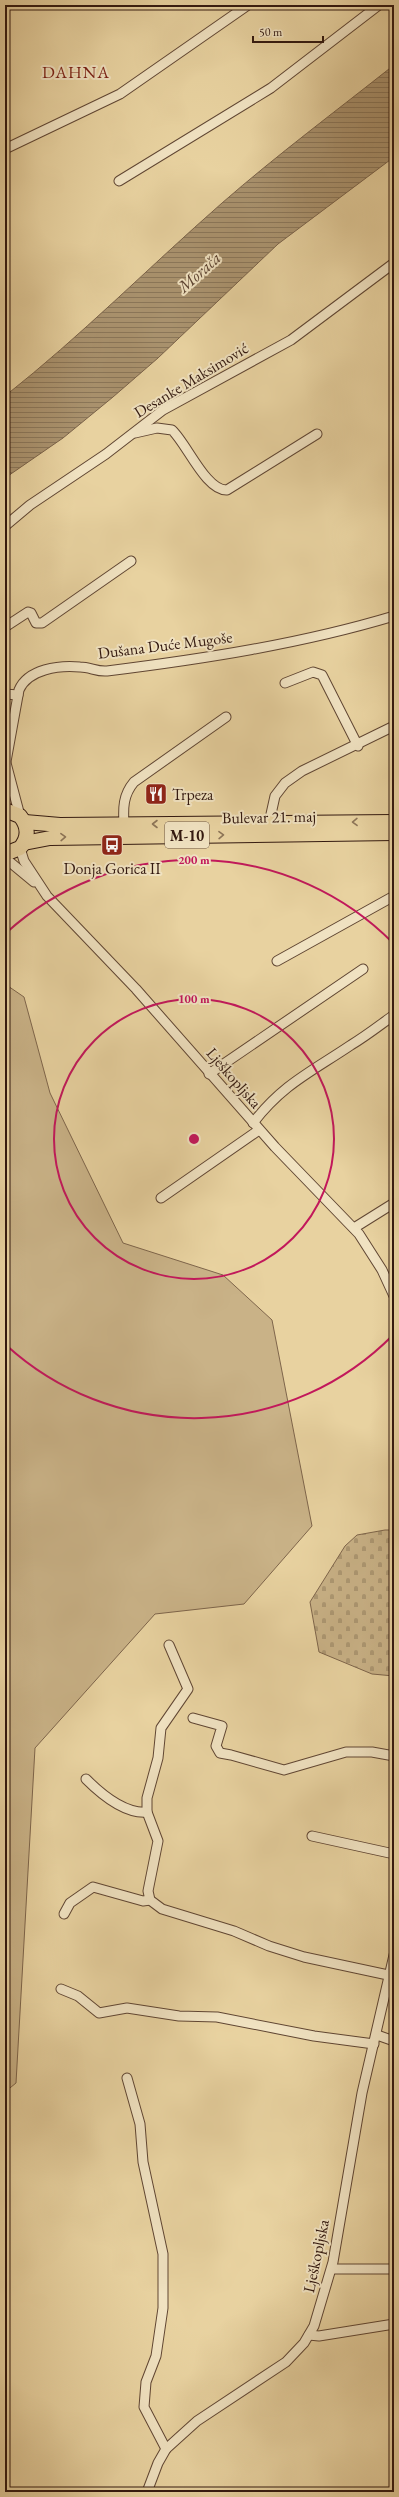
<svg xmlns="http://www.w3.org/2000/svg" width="399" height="2497" viewBox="0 0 399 2497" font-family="'EB Garamond',serif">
<defs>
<pattern id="cemetery-stones" width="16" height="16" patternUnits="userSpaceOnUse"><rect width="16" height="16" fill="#c9b287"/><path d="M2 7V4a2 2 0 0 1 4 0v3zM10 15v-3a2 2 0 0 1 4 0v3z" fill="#ad9873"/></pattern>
<pattern id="water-rules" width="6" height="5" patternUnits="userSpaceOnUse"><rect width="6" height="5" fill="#aa936f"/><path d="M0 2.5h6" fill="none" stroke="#8b775a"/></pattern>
</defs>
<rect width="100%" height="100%" fill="#e8d2a0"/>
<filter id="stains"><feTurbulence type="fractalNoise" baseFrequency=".005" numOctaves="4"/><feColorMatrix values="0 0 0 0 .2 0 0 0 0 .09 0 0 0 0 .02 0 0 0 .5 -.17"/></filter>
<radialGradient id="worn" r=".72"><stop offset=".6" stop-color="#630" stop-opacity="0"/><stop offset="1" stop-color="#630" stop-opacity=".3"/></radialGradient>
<path fill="#c9b287" stroke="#7e654b" d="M 5,984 L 24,997 L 50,1093 L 123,1243 L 223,1275 L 272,1320 L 312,1526 L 244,1604 L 155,1614 L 35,1748 L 16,2083 L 5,2092 Z"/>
<path fill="url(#cemetery-stones)" stroke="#7e654b" d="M 385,1530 L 394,1530 L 394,1676 L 372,1674 L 319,1652 L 310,1602 L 345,1546 L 357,1535 Z"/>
<path fill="url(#water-rules)" stroke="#7a6249" d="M 394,65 L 394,157 L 278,244 L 158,358 L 113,397 L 63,438 L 5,478 L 5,396 C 81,336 149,267 222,203 C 277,155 336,111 394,65 Z"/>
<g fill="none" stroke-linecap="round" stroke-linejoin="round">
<g stroke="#604633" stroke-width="11">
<g id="minor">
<path d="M 5,149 L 120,94 L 248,5"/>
<path d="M 119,181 L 271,88 L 379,5"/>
<path d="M 135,433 L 157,428 L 172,430 C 187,444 206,491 227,490 L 317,434"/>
<path d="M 5,526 L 30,505 L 106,454 L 163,410 L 291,340 L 394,263"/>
<path d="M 5,627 L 28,612 L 31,613 L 36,623 L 42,623 L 131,561"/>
<path d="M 285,683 L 313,672 L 322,675 L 358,746"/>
<path d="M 5,694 L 18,695"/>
<path d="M 6,763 L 20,816"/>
<path d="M 5,767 L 19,690 C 28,669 59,665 80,667 C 90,667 97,672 107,671 C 203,659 301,644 394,616"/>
<path d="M 269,823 L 275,796 L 285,783 L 302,771 L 394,726"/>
<path d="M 124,824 C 123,808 123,795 134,782 L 226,717"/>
<path d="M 20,848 L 24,861 L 47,896 L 136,989 L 275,1147 L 359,1234 L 382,1270 L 394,1296"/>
<path d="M 5,858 L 34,882"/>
<path d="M 277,961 L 394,896"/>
<path d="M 209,1074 L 363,969"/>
<path d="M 253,1123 C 283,1084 311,1072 351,1045 C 366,1036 380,1025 394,1015"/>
<path d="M 161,1198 L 259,1130"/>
<path d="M 354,1228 L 394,1203"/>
<path d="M 169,1645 L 188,1689 L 161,1728 L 158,1758 L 147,1798 L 147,1812 L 158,1841 L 148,1891 L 150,1900 L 162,1909 L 234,1931 L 269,1946 L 304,1957 L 388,1975"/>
<path d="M 193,1718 L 222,1726 L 216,1746 L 220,1753 L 231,1755 L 284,1770 L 346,1752 L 372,1752 L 394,1756"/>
<path d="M 86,1779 C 101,1794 124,1814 147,1812"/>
<path d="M 312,1836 L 394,1854"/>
<path d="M 64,1914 L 70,1903 L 93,1887 L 143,1901 L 150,1900"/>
<path d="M 61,1989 L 78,1996 L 99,2013 L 127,2008 L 179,2016 L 217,2017 L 314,2036 L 374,2044"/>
<path d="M 377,2035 L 394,2041"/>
<path d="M 127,2078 L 140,2124 L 143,2162 L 163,2254 L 163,2308 L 156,2356 L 146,2382 L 144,2407 L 166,2449"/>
<path d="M 332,2269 L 394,2269"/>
<path d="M 309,2335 L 319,2336 L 394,2324"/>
<path d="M 147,2492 L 158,2463 L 166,2449 L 197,2421 L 286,2362 L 304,2343 L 314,2326 L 333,2262 L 362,2093 L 394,1955"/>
</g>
</g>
<g stroke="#32180f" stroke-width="16">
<g id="primary">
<path d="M 5,810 L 20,816 C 29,827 29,838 20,848 L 5,854"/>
<path d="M 25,822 L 60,825 L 394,822"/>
<path d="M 24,843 L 50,838 L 394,833"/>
</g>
</g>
<use href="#minor" stroke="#f0e2c1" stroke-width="9"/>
<use href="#primary" stroke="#e8d2a0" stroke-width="14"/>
</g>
<defs><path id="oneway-chevron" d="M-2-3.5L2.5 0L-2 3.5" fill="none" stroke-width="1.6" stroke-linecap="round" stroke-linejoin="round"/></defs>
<g stroke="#8d7558">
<use href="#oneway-chevron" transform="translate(355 822) rotate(179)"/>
<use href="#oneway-chevron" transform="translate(155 824) rotate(180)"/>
<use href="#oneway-chevron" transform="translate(221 835) rotate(-1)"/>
<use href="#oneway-chevron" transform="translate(63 837) rotate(-2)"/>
</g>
<g fill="none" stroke="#c2185b" stroke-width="2">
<circle cx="194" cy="1139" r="140"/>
<path d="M393 1335A279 279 0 0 1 6 1345M6 933A279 279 0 0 1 393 943"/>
</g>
<defs>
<g id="restaurant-square" transform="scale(1.15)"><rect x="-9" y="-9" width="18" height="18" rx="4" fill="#8f2418" stroke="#f0e2c1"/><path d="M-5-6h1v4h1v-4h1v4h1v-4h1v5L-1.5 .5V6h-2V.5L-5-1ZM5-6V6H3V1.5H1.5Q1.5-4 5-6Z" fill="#fff"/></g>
<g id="bus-square" transform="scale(1.15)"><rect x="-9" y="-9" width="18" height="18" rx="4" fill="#8f2418" stroke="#f0e2c1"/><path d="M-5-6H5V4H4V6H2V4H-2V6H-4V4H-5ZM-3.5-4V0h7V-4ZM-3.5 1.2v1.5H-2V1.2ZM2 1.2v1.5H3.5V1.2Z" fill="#fff"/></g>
</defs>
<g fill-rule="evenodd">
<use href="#restaurant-square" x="156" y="794"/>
<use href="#bus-square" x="112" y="845"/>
</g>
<g text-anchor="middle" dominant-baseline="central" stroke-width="4" stroke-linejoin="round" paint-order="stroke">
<rect fill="#f0e2c1" stroke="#6b5544" stroke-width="1" x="165" y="822" width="44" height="26" rx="3"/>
<g font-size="15" font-weight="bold" fill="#32180f">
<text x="187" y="835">M-10</text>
</g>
<g font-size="16" fill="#32180f" stroke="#f0e2c1">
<text transform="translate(191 380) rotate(-31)">Desanke Maksimović</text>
<text transform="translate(165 645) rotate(-7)">Dušana Duće Mugoše</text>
<text transform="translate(269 817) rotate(-1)">Bulevar 21. maj</text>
<text transform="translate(234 1078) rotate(49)">Lješkopljska</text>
<text transform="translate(316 2256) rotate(-78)">Lješkopljska</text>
</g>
<g font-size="16" fill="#32180f" stroke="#f0e2c1" text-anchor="start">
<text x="172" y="794">Trpeza</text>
<text x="112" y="868" text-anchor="middle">Donja Gorica II</text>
</g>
<g font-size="17" letter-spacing="1" fill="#7a1f14" stroke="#f0e2c1">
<text x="76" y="72">DAHNA</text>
</g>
<g font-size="17" font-style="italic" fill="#5c4331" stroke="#f0e2c1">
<text transform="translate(199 272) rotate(-42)">Morača</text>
</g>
</g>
<circle cx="194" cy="1139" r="6" fill="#c2185b" stroke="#f0e2c1" stroke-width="2"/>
<g font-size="12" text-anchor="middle" font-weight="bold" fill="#c2185b" stroke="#f0e2c1" stroke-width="4" stroke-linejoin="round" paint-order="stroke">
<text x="194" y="864">200 m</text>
<text x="194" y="1003">100 m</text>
</g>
<rect width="399" height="2497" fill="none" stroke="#e8d2a0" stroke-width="20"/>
<rect x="6" y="6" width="387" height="2485" fill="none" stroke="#32180f" stroke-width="2"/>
<rect x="10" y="10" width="379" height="2477" fill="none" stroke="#32180f"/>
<path d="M253 36v6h70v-6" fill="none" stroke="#32180f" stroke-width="2"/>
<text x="259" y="36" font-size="12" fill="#32180f" stroke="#f0e2c1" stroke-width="3" paint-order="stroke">50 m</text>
<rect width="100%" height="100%" filter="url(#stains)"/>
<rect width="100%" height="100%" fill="url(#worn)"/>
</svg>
